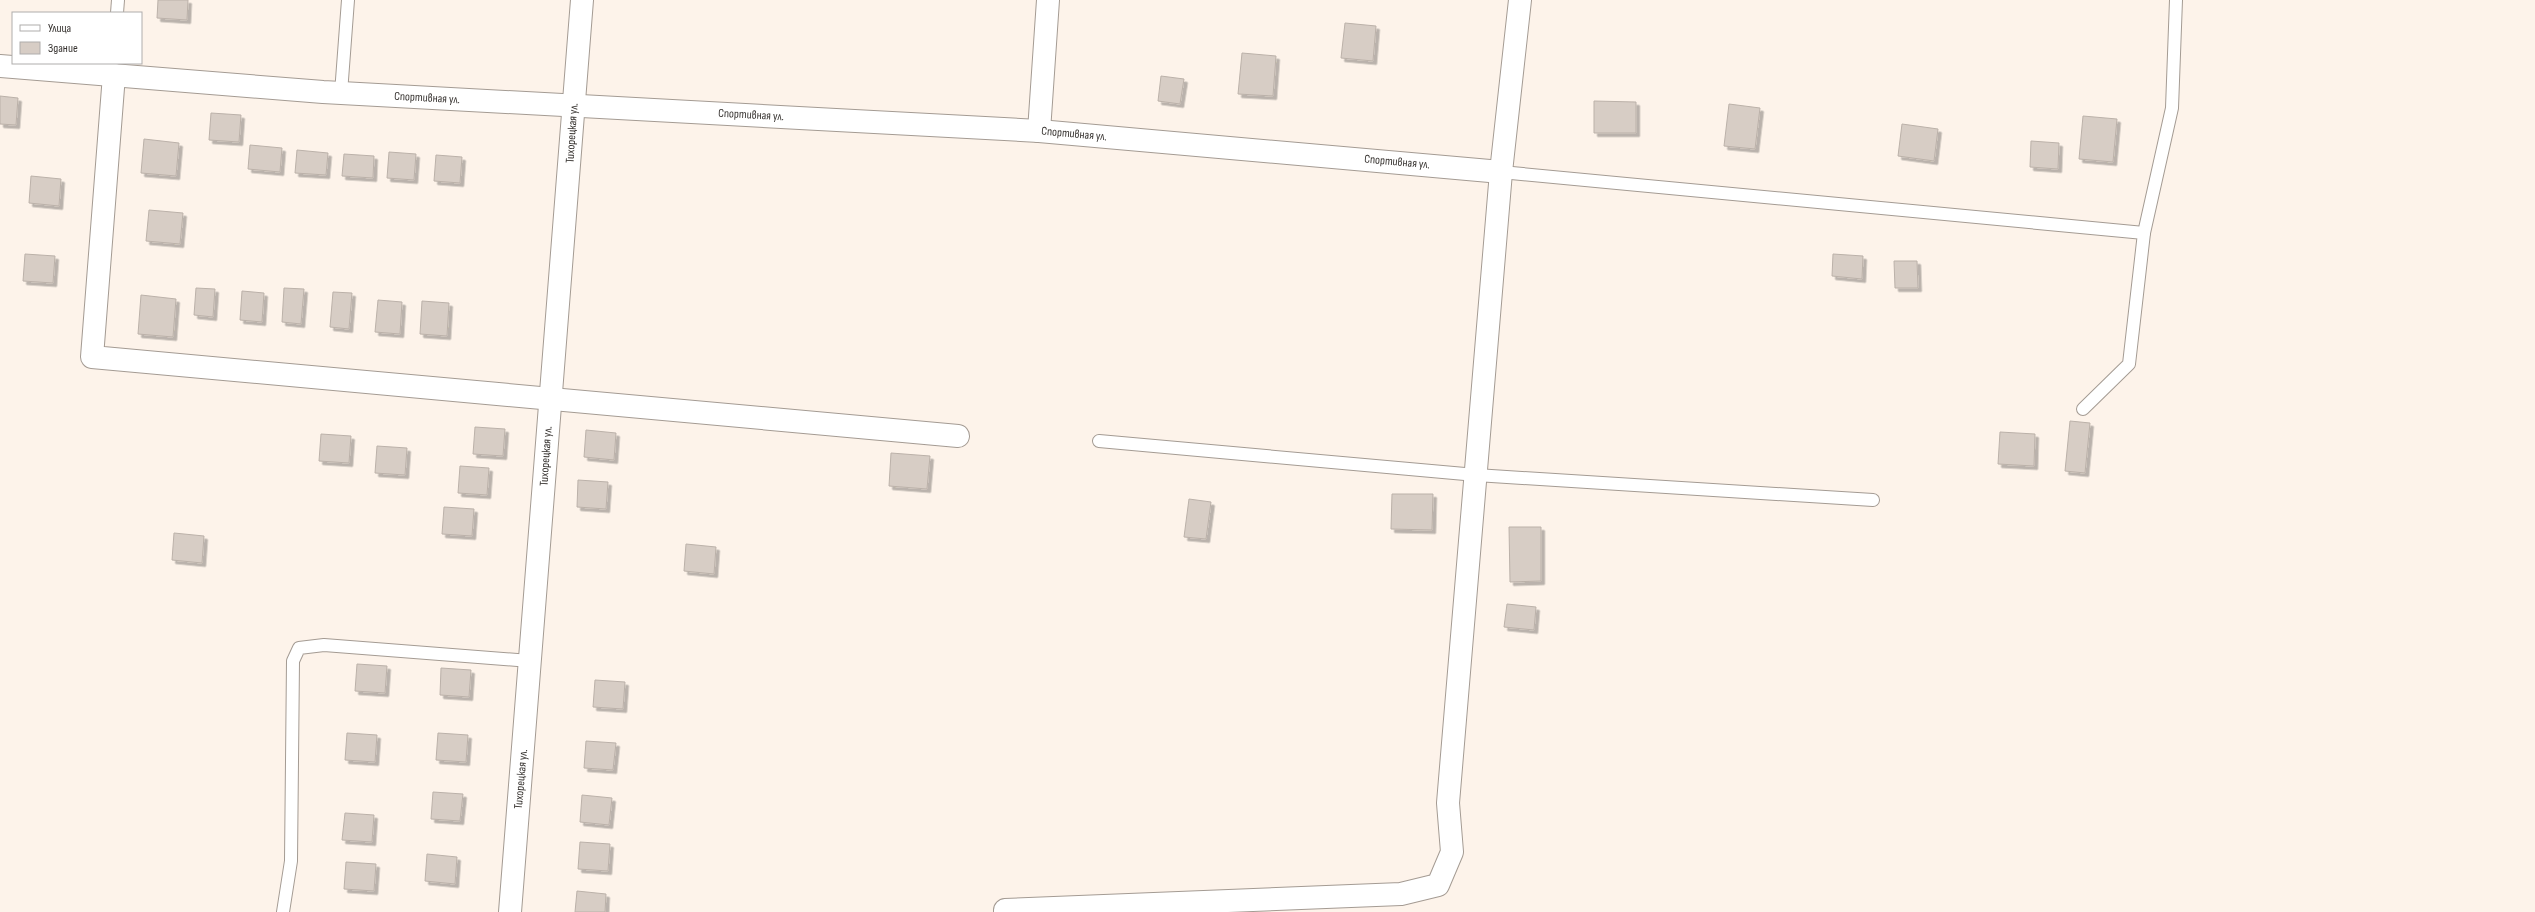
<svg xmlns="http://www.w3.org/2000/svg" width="2535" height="912" viewBox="0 0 2535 912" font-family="'Sofia Sans Condensed',sans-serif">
<defs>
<filter id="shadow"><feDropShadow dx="3.5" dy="3.5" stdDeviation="0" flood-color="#0004"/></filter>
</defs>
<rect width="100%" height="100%" fill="#fdf3ea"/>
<g fill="#d7cdc5" stroke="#bbb1a9" filter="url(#shadow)">
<path d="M 158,0 L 188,0 L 187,20 L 157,18 Z"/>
<path d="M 1345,23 L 1376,26 L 1373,61 L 1341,58 Z"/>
<path d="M 1242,53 L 1276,56 L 1273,96 L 1238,94 Z"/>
<path d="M 1161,76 L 1184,79 L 1180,104 L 1158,101 Z"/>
<path d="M 0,96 L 18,98 L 16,125 L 0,124 Z"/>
<path d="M 1594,101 L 1636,102 L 1636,133 L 1594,133 Z"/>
<path d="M 1729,104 L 1760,108 L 1755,149 L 1724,146 Z"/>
<path d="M 211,113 L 241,115 L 239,142 L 209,140 Z"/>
<path d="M 2083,116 L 2117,119 L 2113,162 L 2079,159 Z"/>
<path d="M 1902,124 L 1938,129 L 1934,161 L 1898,156 Z"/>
<path d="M 144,139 L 179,143 L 176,176 L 141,173 Z"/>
<path d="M 2031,141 L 2059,143 L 2058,169 L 2030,167 Z"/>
<path d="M 250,145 L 282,148 L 280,172 L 248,169 Z"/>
<path d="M 297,150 L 328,153 L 326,175 L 295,173 Z"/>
<path d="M 389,152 L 416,154 L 414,180 L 387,178 Z"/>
<path d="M 344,154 L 374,156 L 373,178 L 342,176 Z"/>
<path d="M 436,155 L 462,157 L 460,183 L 434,181 Z"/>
<path d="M 31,176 L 61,179 L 59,206 L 29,203 Z"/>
<path d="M 149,210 L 183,213 L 180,244 L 146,241 Z"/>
<path d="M 25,254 L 55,256 L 53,283 L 23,281 Z"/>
<path d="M 1833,254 L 1863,256 L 1862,279 L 1832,276 Z"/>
<path d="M 1894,261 L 1917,261 L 1918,288 L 1895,288 Z"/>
<path d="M 196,288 L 215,289 L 213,317 L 194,315 Z"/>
<path d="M 284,288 L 304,289 L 301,324 L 282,322 Z"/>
<path d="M 242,291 L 264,293 L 262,322 L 240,320 Z"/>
<path d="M 333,292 L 352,293 L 349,329 L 330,327 Z"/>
<path d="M 141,295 L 176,299 L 173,337 L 138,334 Z"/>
<path d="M 378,300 L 402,302 L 400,334 L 375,332 Z"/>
<path d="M 422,301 L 449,303 L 447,336 L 420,334 Z"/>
<path d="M 2070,421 L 2090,423 L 2085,473 L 2065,471 Z"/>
<path d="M 475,427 L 505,429 L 503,456 L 473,454 Z"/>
<path d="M 586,430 L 616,433 L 614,460 L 584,457 Z"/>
<path d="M 2000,432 L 2035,434 L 2034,466 L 1998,464 Z"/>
<path d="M 321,434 L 351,436 L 349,463 L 319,461 Z"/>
<path d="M 377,446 L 407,448 L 405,475 L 375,473 Z"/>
<path d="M 891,453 L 930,456 L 927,489 L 889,486 Z"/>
<path d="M 460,466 L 489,468 L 487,495 L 458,493 Z"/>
<path d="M 578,480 L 608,482 L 606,509 L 577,507 Z"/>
<path d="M 1392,494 L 1433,494 L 1432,530 L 1391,529 Z"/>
<path d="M 1189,499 L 1211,502 L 1206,539 L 1184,537 Z"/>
<path d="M 444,507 L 474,509 L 472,536 L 442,534 Z"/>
<path d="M 1509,527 L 1541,527 L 1541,581 L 1510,582 Z"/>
<path d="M 174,533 L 204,536 L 202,563 L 172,560 Z"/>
<path d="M 686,544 L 716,547 L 714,574 L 684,571 Z"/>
<path d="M 1507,604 L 1536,607 L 1534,630 L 1504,627 Z"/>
<path d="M 357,664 L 387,666 L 385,693 L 355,691 Z"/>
<path d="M 441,668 L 471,670 L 469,697 L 440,695 Z"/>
<path d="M 595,680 L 625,682 L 623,709 L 593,707 Z"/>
<path d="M 347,733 L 377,735 L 375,762 L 345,760 Z"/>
<path d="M 438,733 L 468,735 L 466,762 L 436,760 Z"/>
<path d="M 586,741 L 616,743 L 613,770 L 584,768 Z"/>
<path d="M 433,792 L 463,794 L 460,821 L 431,819 Z"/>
<path d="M 582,795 L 612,798 L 609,825 L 580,822 Z"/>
<path d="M 345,813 L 374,815 L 372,842 L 342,840 Z"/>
<path d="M 580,842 L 610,844 L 608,871 L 578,869 Z"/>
<path d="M 427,854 L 457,857 L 455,884 L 425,881 Z"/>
<path d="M 346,862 L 376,864 L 374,891 L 344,889 Z"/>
<path d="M 577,891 L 606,894 L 605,912 L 575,912 Z"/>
</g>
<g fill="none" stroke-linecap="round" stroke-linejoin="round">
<g stroke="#a49b93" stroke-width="14">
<g id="service">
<path d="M 117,13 L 118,0"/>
<path d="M 341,93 L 348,0"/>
<path d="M 1501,172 L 2144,233 L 2172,108 L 2176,0"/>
<path d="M 2083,409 L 2129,364 L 2144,233"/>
<path d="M 1099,441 L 1476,475 L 1873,500"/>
<path d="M 283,912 L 291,861 L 293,661 L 299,648 L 324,645 L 530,661"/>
</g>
</g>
<g stroke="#a49b93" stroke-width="24">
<g id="minor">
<path d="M 0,66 L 323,92 L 1039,131 L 1501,172"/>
<path d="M 114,75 L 92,357 L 958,436"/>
<path d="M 1039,131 L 1048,0"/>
<path d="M 510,912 L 582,0"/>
<path d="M 1005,912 L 1005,910 L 1401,894 L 1438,885 L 1452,852 L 1448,803 L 1501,172 L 1520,0"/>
</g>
</g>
<use href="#service" stroke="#fff" stroke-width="12"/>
<use href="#minor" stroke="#fff" stroke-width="22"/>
</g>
<g text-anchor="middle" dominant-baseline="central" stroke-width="4" stroke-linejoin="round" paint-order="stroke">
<g font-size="12" fill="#373330" stroke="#fff">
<text transform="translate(427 98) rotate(3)">Спортивная ул.</text>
<text transform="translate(751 115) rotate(3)">Спортивная ул.</text>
<text transform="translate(572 133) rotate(-86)">Тихорецкая ул.</text>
<text transform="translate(1074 134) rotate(5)">Спортивная ул.</text>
<text transform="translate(1397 162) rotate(5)">Спортивная ул.</text>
<text transform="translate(546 456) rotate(-86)">Тихорецкая ул.</text>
<text transform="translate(521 779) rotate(-85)">Тихорецкая ул.</text>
</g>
</g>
<rect x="12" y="12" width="130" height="52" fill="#ffffff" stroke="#afadac"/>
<rect x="20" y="25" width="20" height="6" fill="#ffffff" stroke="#afadac"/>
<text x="48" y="32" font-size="12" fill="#373330">Улица</text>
<rect x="20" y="42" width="20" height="12" fill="#d7cdc5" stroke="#afadac"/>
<text x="48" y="52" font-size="12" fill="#373330">Здание</text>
</svg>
